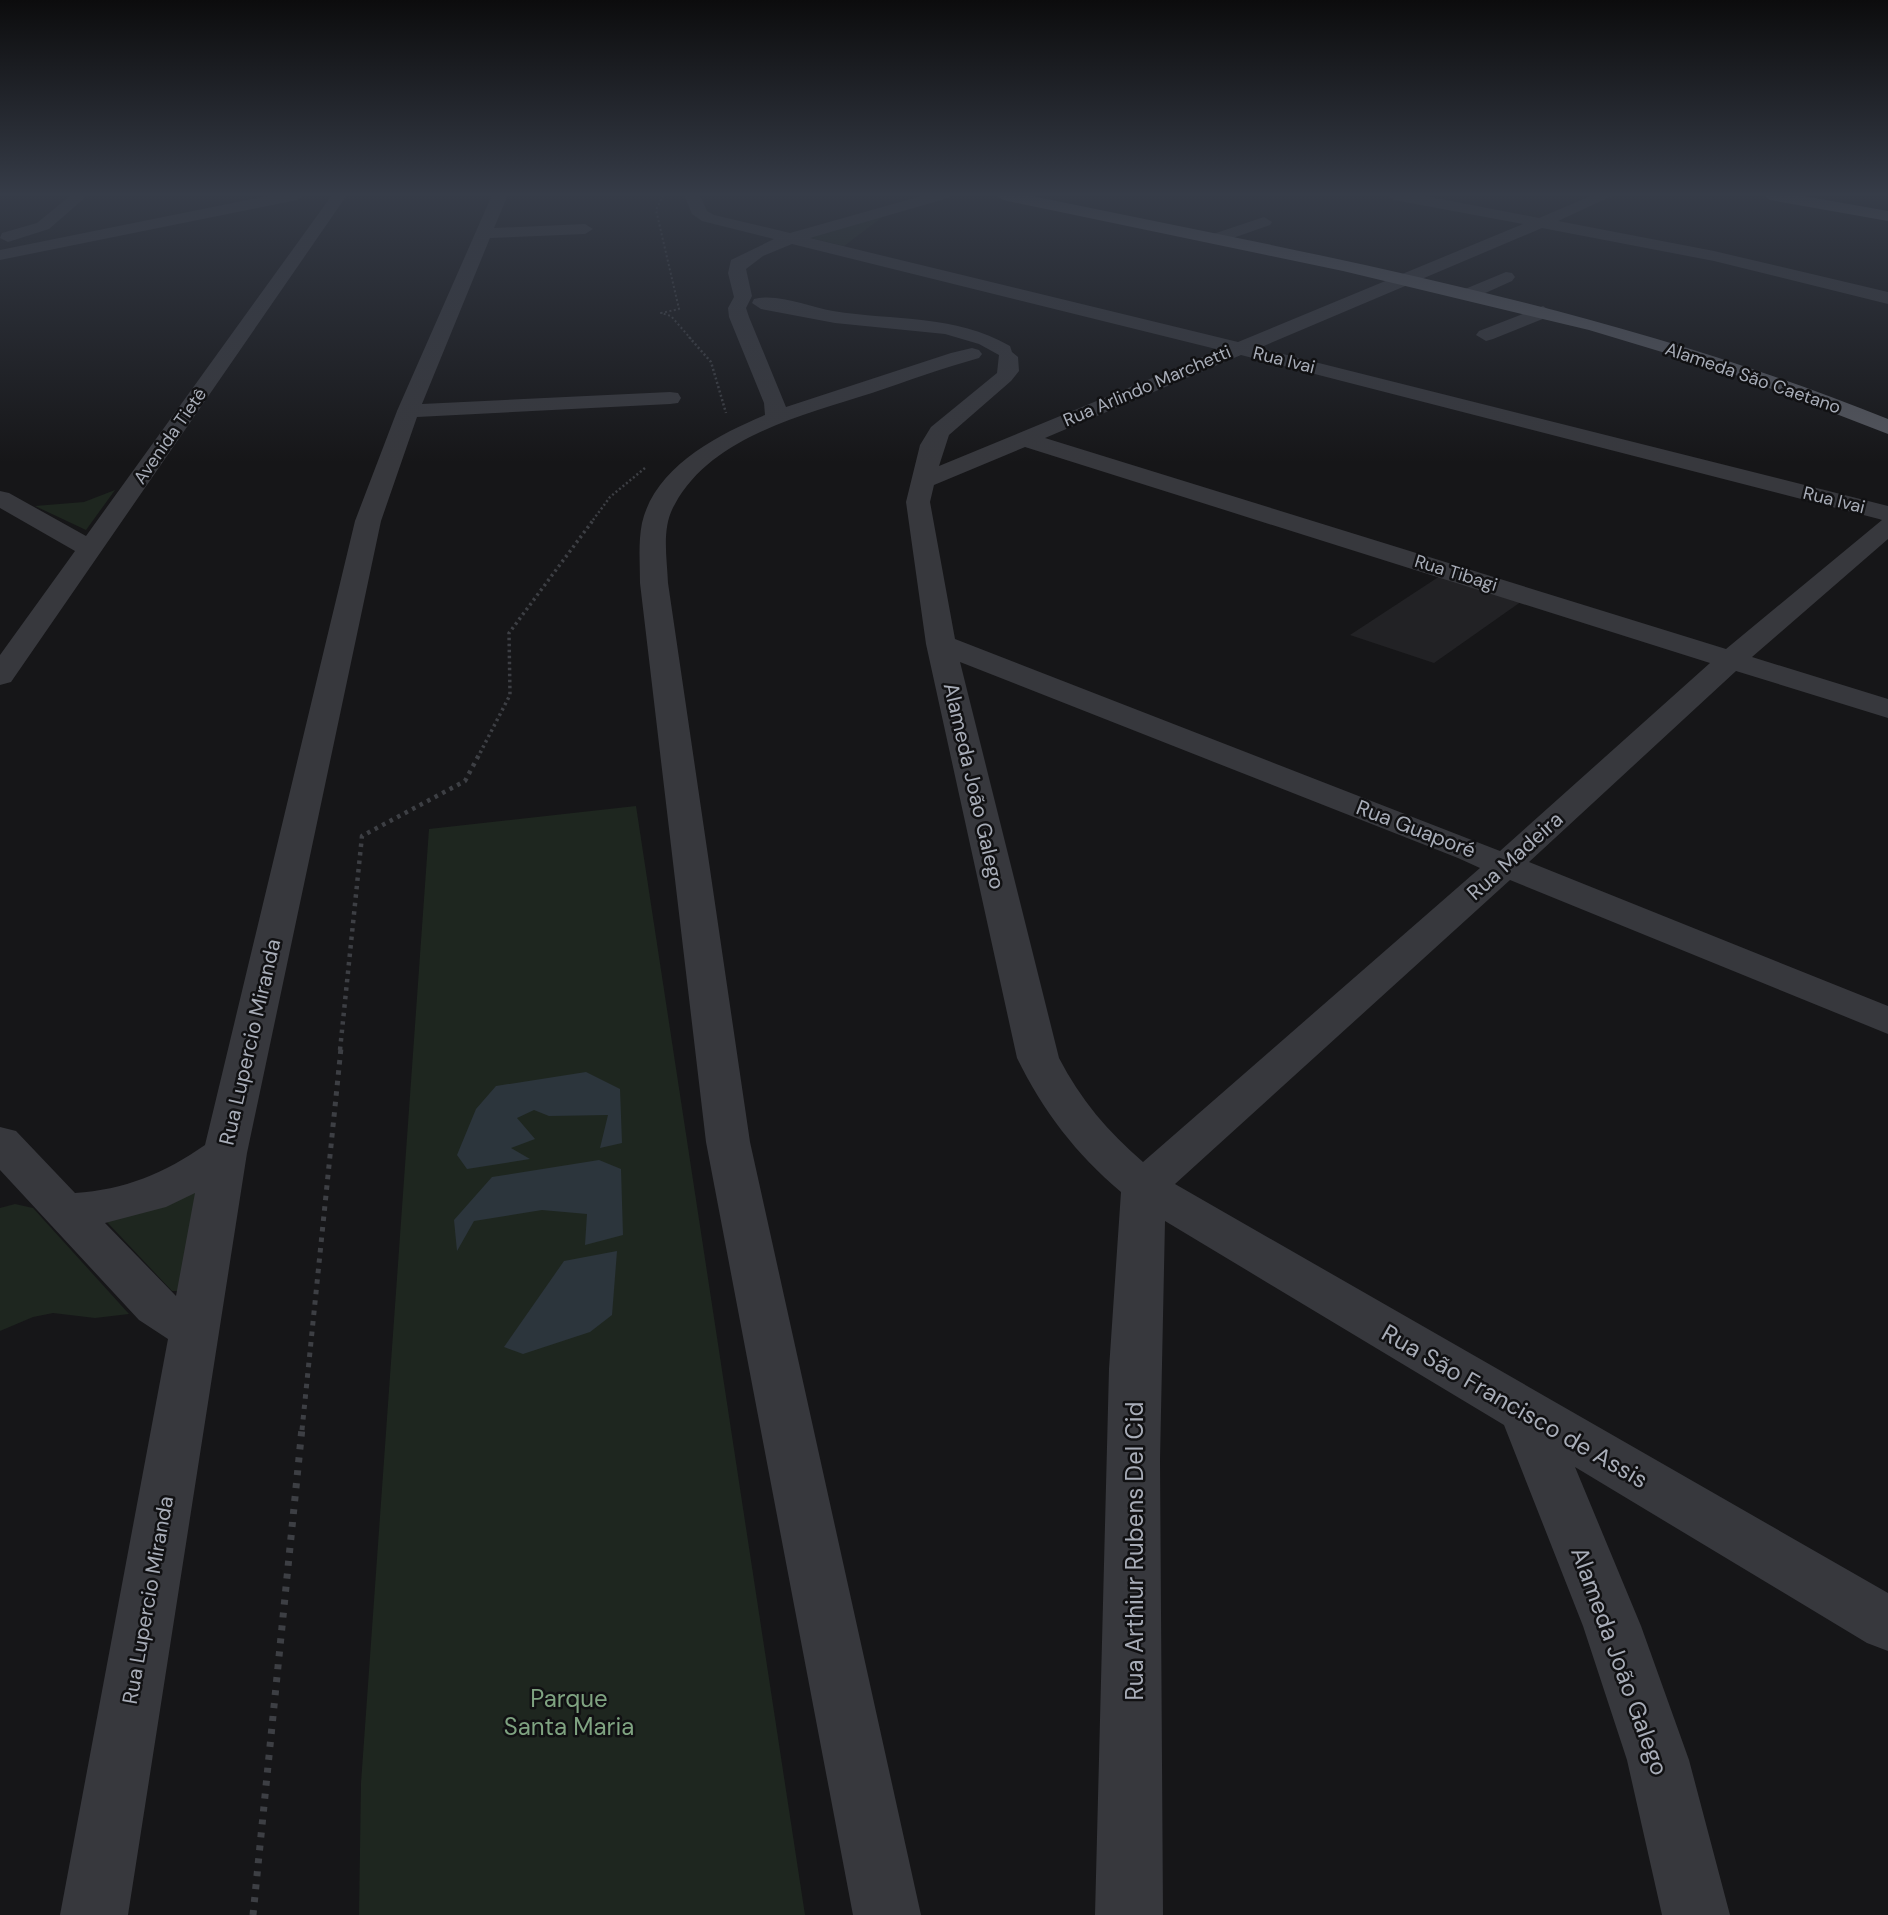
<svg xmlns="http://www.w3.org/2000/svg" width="1888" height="1915" viewBox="0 0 1888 1915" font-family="'DM Sans',sans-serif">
<rect width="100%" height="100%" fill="#161618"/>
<path fill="#222225" d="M 1440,576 L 1522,601 L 1434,663 L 1350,635 Z"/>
<g fill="#1e261f">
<path d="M 889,212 L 844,246 L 802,236 Z"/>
<path d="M 115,490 L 86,530 L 35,506 L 84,502 Z"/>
<path d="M 636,806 L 805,1915 L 359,1915 L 361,1783 L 429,829 Z"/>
<path d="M 202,1183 L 181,1291 L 172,1291 L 107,1222 Z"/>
<path d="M 15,1204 L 33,1208 L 129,1314 L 95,1318 L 53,1313 L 33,1317 L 0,1331 L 0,1208 Z"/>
</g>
<g fill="#2c353c">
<path d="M 586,1072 L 620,1089 L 622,1143 L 600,1148 L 608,1115 L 549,1116 L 534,1110 L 517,1118 L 535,1139 L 511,1148 L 530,1159 L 467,1169 L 457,1155 L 476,1109 L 496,1086 Z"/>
<path d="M 599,1160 L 621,1169 L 623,1235 L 585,1245 L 587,1214 L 542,1210 L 474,1221 L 457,1251 L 454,1220 L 492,1177 Z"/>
<path d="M 617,1251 L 612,1315 L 590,1332 L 523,1354 L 504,1347 L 564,1261 Z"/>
</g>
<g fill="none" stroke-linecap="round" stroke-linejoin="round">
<path stroke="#3d3f44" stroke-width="2" stroke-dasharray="2 2.5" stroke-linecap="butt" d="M 663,195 L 656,210 L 679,309 L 661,313 L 671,316 L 691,339"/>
<g stroke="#3d3f44" stroke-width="2.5" stroke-dasharray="2 2.5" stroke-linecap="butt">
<path d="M 689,337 L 711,362 L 726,413"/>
<path d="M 593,520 L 610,497 L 645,468"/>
</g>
<path stroke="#3d3f44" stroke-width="3.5" stroke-dasharray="2.5 3.5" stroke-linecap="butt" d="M 480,753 L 510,695 L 509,633 L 594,519"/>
<path stroke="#3d3f44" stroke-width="4.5" stroke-dasharray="3.5 5" stroke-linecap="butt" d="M 340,1050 L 362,836 L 465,781 L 481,751"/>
<path stroke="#3d3f44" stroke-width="5" stroke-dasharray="4.5 6" stroke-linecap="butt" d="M 302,1430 L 341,1048"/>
<path stroke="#3d3f44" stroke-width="7" stroke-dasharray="5 8" stroke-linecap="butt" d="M 253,1915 L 302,1428"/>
<g fill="#37383d" fill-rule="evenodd">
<path d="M 71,195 L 88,195 L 49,229 L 8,242 L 0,238 L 2,233 L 37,223 Z"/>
<path d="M 272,195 L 304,195 L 297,200 L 0,260 L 0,250 Z"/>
<path d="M 332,195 L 347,195 L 11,682 L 0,685 L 0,655 L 75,551 L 0,508 L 0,491 L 9,493 L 86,536 Z"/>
<path d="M 492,195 L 508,195 L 494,228 L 585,224 L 593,229 L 585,234 L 490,238 L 422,404 L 670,392 L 678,393 L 681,398 L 678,403 L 670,404 L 417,417 L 381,521 L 247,1153 L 128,1915 L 60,1915 L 168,1339 L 139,1320 L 0,1170 L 0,1127 L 16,1131 L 75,1193 C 124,1190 165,1173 205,1145 L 355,521 L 397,411 ZM 195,1193 L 176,1296 L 105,1223 L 166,1207 Z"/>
<path d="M 684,195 L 700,195 L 707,211 L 714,215 L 790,233 L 925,195 L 950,195 L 948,198 L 810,238 L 1238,342 L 1523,224 L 1394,200 L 1387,195 L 1420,195 L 1539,218 L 1593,195 L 1614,195 L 1558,221 L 1714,251 L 1888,292 L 1888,304 L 1714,261 L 1542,228 L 1259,348 L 1888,506 L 1888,539 L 1752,657 L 1888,699 L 1888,718 L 1736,671 L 1529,862 L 1888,1006 L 1888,1034 L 1510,880 L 1175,1184 L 1888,1593 L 1888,1651 L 1867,1643 L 1575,1467 L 1641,1626 L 1689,1760 L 1730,1915 L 1662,1915 L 1627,1760 L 1583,1626 L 1504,1425 L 1165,1221 L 1160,1460 L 1163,1915 L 1095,1915 L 1109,1369 L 1121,1192 C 1076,1154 1043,1111 1017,1058 L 926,644 L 906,502 L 920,445 L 931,427 L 997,373 L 999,355 L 979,344 L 945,334 L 835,323 L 761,309 L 752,303 L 754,299 C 779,293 809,307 833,311 C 894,321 955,314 1010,346 L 1012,352 L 1018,357 L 1019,371 L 1011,381 L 949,435 L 939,466 L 1220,350 L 792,244 L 763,256 L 746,269 L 752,296 L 746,308 L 749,317 L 786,407 L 951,353 L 972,348 L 979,350 L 982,354 L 979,358 C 943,368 907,381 872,393 C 804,415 712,436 675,504 C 661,527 667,557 668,583 L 750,1142 L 921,1915 L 853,1915 L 706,1142 L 640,583 C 640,563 638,543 642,523 C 655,467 717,435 765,415 L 764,403 L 729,317 L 728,308 L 734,297 L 728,273 L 731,260 L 774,239 L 702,221 L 692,214 ZM 1241,355 L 1879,519 L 1882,520 L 1726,649 L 1045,438 ZM 1025,447 L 1710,663 L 1500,851 L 955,639 L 930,502 L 934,485 ZM 960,662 L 1458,858 L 1480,868 L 1143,1162 C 1108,1132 1080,1099 1059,1058 Z"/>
<path d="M 1264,217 L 1272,222 L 1270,225 L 1216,244 L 1208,239 L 1210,235 Z"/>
<path d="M 1506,272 L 1512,273 L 1515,277 L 1512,281 L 1472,299 L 1463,293 L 1465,289 Z"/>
<path d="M 1543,306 L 1552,312 L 1550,316 L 1493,339 L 1486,341 L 1476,335 L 1479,331 Z"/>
</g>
<g fill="#53555c" fill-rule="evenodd">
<path d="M 996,195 L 1027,195 C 1318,255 1612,307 1888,419 L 1888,434 L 1725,371 L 1589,330 L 1343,271 L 1003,200 Z"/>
<path d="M 1763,195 L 1798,195 L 1888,211 L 1888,221 L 1770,200 Z"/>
</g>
</g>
<linearGradient id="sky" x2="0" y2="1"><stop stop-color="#0c0c0d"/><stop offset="0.42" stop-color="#363c48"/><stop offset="1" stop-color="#363c48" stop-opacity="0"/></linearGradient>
<rect width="1888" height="463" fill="url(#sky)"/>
<g text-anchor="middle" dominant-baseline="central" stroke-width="5" stroke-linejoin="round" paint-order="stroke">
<g font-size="18" fill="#a8adb8" stroke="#111113">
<text transform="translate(1284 360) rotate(14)">Rua Ivai</text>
<text transform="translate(1753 378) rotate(19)">Alameda São Caetano</text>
<text transform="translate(1147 386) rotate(-23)">Rua Arlindo Marchetti</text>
<text transform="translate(170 436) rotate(-55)">Avenida Tietê</text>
<text transform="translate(1834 500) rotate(14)">Rua Ivai</text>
<text transform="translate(1456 573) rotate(17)">Rua Tibagi</text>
</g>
<g font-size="21" fill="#a8adb8" stroke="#111113">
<text transform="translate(974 786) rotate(77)">Alameda João Galego</text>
<text transform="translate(1416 829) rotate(21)">Rua Guaporé</text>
<text transform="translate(1515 856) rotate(-42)">Rua Madeira</text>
<text transform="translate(250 1042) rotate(-77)">Rua Lupercio Miranda</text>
<text transform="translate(148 1600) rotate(-80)">Rua Lupercio Miranda</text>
</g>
<g font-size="24" fill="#a8adb8" stroke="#111113">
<text transform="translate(1515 1406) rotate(30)">Rua São Francisco de Assis</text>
<text transform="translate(1134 1551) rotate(-90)">Rua Arthiur Rubens Del Cid</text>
<text transform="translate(1620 1661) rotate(70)">Alameda João Galego</text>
</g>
<g font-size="24" fill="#7fa381" stroke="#111113">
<text x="569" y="1698">Parque<tspan x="569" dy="28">Santa Maria</tspan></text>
</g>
</g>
</svg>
